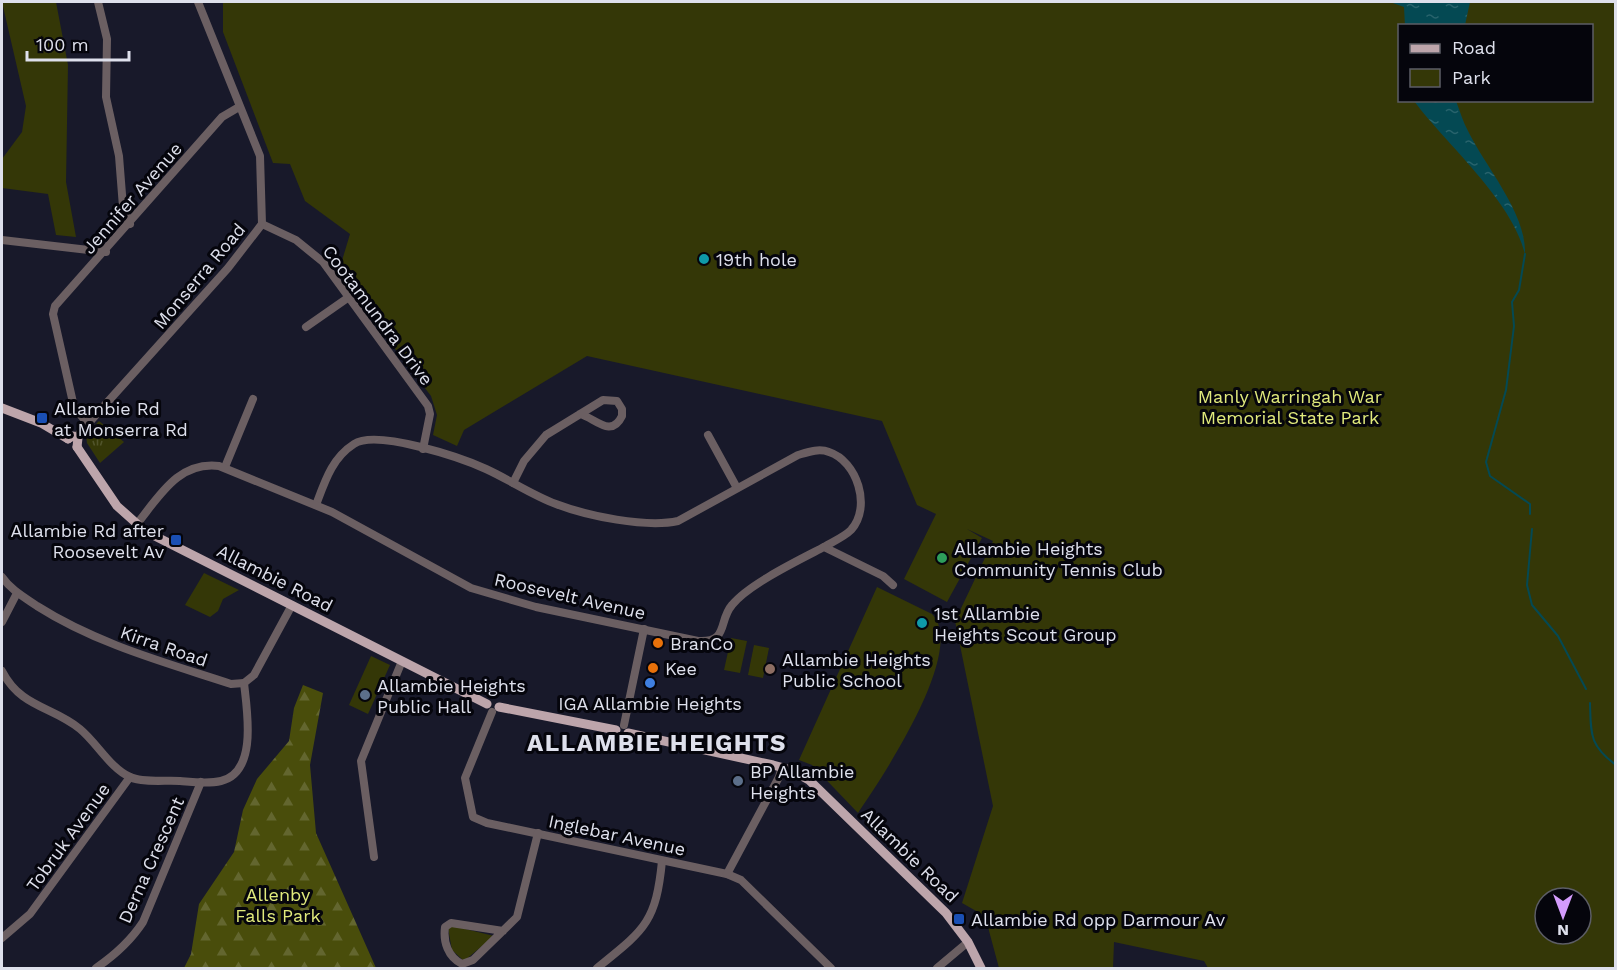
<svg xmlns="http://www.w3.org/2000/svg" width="1617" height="970" viewBox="0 0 1617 970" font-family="'Work Sans',sans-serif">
<defs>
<pattern id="grass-tufts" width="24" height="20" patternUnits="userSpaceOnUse" patternTransform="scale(1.5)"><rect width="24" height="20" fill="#343707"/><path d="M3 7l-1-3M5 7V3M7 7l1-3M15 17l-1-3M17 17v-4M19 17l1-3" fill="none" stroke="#51542b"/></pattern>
<pattern id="forest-firs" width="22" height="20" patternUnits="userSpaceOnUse" patternTransform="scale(1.5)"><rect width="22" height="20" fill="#494d0b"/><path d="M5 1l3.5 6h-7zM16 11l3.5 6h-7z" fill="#63662f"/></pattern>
<pattern id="water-ripples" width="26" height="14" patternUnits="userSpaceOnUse" patternTransform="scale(1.5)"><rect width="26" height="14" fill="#044953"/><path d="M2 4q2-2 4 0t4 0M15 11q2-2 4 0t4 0" fill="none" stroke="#28636c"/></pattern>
</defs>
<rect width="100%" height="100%" fill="#18192a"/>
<path fill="url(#grass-tufts)" d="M 99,421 L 124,442 L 100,463 L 87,443 L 86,435 Z"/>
<path fill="url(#forest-firs)" d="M 303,685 L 323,693 L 310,765 L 316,833 L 376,968 L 184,968 L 191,954 L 199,904 L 234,852 L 243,810 L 257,779 L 289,741 L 294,708 Z"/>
<g fill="#343707" fill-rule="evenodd">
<path d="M 2,2 L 56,2 L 68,65 L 66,182 L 76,237 L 56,235 L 48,194 L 2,188 L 2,159 L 22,132 L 26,106 Z"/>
<path d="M 223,2 L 1615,2 L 1615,968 L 1208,968 L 1204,961 L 1114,942 L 1113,968 L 999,968 L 985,916 L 962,903 L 993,806 L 955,621 L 993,541 L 967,529 L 982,538 L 947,602 L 904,579 L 936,514 L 917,505 L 882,421 L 587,356 L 464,430 L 457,446 L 433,435 L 437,415 L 431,396 L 338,274 L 350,234 L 305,201 L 290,164 L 273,163 L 223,32 ZM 1400,26 L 1592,26 L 1592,100 L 1400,100 ZM 1545,898 L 1581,898 L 1581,934 L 1545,934 Z"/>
<path d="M 204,573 L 239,590 L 223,599 L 218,611 L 210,617 L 185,605 Z"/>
<path d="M 877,587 L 932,614 C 968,650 881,779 858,813 L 812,765 L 799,760 Z"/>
<path d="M 731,638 L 747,641 L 740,673 L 724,670 Z"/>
<path d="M 754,645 L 769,648 L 763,678 L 748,675 Z"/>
<path d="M 371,656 L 390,665 L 368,714 L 349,705 Z"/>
<path d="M 453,926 L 494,936 L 464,961 L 452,950 L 448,928 Z"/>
</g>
<g fill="url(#water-ripples)">
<path d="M 1390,2 L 1470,2 L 1465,25 L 1405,26 L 1404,7 Z"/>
<path d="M 1414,101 L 1456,101 C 1460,111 1463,122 1468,131 C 1485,166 1527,214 1525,254 C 1512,200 1446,144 1414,101 Z"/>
</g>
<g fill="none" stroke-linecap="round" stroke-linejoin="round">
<g stroke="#044953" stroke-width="2">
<path d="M 1525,254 L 1519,290 L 1512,302 L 1514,326 L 1506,390 L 1486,462 L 1490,476 L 1530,504 L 1530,514"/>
<path d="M 1532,529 L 1527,585 L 1532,605 L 1558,636 L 1586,689"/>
<path d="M 1590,703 C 1591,734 1589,745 1616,765"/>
</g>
<g stroke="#6b5f62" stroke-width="8">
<path d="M 98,2 L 107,39 L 106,97 L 119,156 L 123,207 L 130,224"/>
<path d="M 262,224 L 296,240 L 323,262 L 428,406 L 430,414 L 423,449"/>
<path d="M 2,240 L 106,252"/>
<path d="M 306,327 L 349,297"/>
<path d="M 88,424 L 74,407 L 53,314 L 55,306 L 222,117 L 239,107"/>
<path d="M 708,435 L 737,488"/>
<path d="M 77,436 L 228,268 L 262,224 L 260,156 L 198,2"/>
<path d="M 225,467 L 253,399"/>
<path d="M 513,483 L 524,461 L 546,435 L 603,400 L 617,401 L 622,409 L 622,416 C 611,439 595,418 580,414"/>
<path d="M 316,505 C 325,481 332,458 354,444 C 377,429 462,458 486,469 C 510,480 532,495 556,504 C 587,516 646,528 678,521 L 798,455 C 808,452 819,448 829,452 C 857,461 872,507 851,530 C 844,537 832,542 824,547"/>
<path d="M 136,525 C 159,497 178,461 219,466 L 332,512 L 471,588 L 536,607 L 698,641 C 729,643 718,621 732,605 C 749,584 799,560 824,547 L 883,576 L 893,585"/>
<path d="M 2,577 C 11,590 24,597 37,606 C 97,644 164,662 231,684 L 244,683 L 254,675 L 292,605"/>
<path d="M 2,622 L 17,593"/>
<path d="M 2,671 C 21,708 52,706 80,729 C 97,743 110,768 130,777 C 143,783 165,780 180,781 C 193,782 208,784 221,781 C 258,772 247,711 244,683"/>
<path d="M 492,712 L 465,778 L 473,817 L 487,823 L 727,874 L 741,880 L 831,968"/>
<path d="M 624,725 L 644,629"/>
<path d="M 374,857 L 361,761 L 402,661"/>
<path d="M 727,874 L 779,777 L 782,767"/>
<path d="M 503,931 L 451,923 L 445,927 C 443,942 448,957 462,964 L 473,960 L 517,917 L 538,833"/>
<path d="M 2,938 L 30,914 L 130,777"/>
<path d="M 96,968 C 115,955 130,942 143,922 L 201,782"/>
<path d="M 597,968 C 644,930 656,923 662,861"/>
<path d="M 937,968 L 968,942"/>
</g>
<g stroke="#bda5ab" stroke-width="9">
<path d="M 2,408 L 41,423 L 68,439"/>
<path d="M 68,439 L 73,436 L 78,438 L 77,447"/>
<path d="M 77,447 L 117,506 L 145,531 L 487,704"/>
<path d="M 499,707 L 616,730"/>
<path d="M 628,733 L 773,765 L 791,770 L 809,780 L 946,913 L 968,942 L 981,968"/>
</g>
</g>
<g fill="#0f9aa8" stroke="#05050c" stroke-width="2">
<circle cx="704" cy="259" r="6"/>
<circle cx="922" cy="623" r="6"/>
</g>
<g fill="#1a4fb4" stroke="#05050c" stroke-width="2">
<rect x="36" y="412" width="12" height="12" rx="3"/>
<rect x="170" y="534" width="12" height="12" rx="3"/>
<rect x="953" y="913" width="12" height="12" rx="3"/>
</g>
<circle fill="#2e9e5b" stroke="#05050c" stroke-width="2" cx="942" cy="558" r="6"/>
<g fill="#e8710a" stroke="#05050c" stroke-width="2">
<circle cx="658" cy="643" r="6"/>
<circle cx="653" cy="668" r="6"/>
</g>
<circle fill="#8d6e63" stroke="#05050c" stroke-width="2" cx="770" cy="669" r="6"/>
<circle fill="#3f7fe0" stroke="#05050c" stroke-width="2" cx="650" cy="683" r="6"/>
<g fill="#5c6f8a" stroke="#05050c" stroke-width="2">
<circle cx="365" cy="695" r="6"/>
<circle cx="738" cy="781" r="6"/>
</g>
<g text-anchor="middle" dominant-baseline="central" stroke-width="6" stroke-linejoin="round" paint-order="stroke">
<g font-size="18" fill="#dee0ec" stroke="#05050c">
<text transform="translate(132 198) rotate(-49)">Jennifer Avenue</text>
<text transform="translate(199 276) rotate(-50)">Monserra Road</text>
<text transform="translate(378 315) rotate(53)">Cootamundra Drive</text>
<text transform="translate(275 578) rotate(27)">Allambie Road</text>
<text transform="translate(570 596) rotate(13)">Roosevelt Avenue</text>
<text transform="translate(164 646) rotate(19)">Kirra Road</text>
<text transform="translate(617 835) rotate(12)">Inglebar Avenue</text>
<text transform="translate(68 837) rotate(-54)">Tobruk Avenue</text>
<text transform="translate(910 855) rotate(44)">Allambie Road</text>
<text transform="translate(151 860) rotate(-66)">Derna Crescent</text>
</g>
<g font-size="18" fill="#dee0ec" stroke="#05050c" text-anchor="start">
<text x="716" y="259">19th hole</text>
<text x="54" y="408">Allambie Rd<tspan x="54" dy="21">at Monserra Rd</tspan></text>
<text x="164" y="530" text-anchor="end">Allambie Rd after<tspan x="164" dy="21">Roosevelt Av</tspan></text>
<text x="954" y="548">Allambie Heights<tspan x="954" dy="21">Community Tennis Club</tspan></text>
<text x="934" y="613">1st Allambie<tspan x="934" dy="21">Heights Scout Group</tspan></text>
<text x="670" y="643">BranCo</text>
<text x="782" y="659">Allambie Heights<tspan x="782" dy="21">Public School</tspan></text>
<text x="665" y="668">Kee</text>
<text x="377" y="685">Allambie Heights<tspan x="377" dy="21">Public Hall</tspan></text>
<text x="650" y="703" text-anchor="middle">IGA Allambie Heights</text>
<text x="750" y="771">BP Allambie<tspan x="750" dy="21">Heights</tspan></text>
<text x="971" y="919">Allambie Rd opp Darmour Av</text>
</g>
<g font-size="18" fill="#e1ea7c" stroke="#05050c">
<text x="1290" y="396">Manly Warringah War<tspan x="1290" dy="21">Memorial State Park</tspan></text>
<text x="278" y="894">Allenby<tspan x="278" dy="21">Falls Park</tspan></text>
</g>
<g font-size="24" font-weight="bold" letter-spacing="1.5" fill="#dee0ec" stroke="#05050c">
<text x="657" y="743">ALLAMBIE HEIGHTS</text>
</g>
</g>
<rect width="1617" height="970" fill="none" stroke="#dee0ec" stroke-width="6"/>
<rect x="1398" y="24" width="195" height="78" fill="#05050c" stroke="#5c5d66" stroke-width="1.5"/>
<rect x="1410" y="44" width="30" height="9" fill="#bda5ab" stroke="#5c5d66" stroke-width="1.5"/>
<text x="1452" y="54" font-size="18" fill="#dee0ec">Road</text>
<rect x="1410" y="69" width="30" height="18" fill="#343707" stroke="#5c5d66" stroke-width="1.5"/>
<text x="1452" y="84" font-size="18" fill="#dee0ec">Park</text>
<g transform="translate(1563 916) rotate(180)"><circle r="28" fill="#05050c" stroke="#5c5d66" stroke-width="1.5"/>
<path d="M0-4.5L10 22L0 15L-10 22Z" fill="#d49cfc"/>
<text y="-9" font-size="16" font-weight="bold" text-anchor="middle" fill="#dee0ec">N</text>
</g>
<path d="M27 51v9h102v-9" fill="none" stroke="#dee0ec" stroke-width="3"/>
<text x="36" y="51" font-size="18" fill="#dee0ec" stroke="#05050c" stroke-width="4.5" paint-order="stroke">100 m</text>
</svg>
